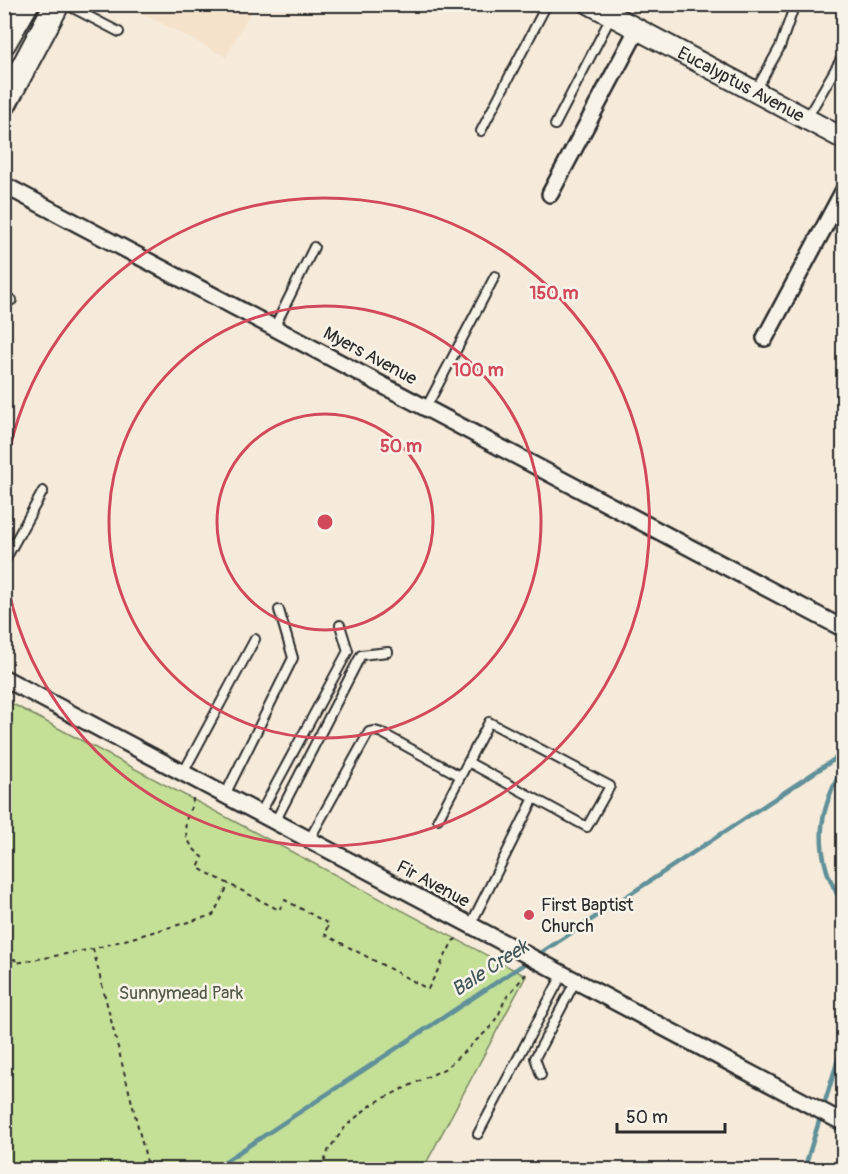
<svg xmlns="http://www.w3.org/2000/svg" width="848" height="1174" viewBox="0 0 848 1174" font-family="Pangolin,sans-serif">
<rect width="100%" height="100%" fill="#f6ebda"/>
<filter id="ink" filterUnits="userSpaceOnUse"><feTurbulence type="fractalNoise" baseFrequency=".0167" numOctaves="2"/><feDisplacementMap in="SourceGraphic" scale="12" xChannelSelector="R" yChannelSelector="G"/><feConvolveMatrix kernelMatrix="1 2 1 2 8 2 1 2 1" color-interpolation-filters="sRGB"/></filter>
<g filter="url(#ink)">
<path fill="#f5e2ca" d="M 126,5 L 254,4 L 254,5 L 226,57 Z"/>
<path fill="#c4e097" stroke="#788661" stroke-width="1.5" d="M 5,700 L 526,976 L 423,1169 L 5,1169 Z"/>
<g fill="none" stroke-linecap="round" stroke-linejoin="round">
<g stroke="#619099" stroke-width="4.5">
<path d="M 844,763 C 826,802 814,827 827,871 C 831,884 839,896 844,909"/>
<path d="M 212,1170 L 844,753"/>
<path d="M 804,1170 L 844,1040"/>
</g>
<g stroke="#2b2b2b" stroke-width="12">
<g id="service">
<path d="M 65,4 L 119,32"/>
<path d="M 756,90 L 780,47 L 795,4"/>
<path d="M 807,118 L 844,54"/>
<path d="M 555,125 L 611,17"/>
<path d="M 481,131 L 547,4"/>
<path d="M 4,296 L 12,300"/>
<path d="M 274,328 L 314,247"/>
<path d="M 426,408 L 495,276"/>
<path d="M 4,562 L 43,491"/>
<path d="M 183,773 L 255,639"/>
<path d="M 225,795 L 293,658 L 279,610"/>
<path d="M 260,814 L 348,651 L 340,625"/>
<path d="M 438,819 L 468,762 L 587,827 L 610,786 L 489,722 L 468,762"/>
<path d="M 275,822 L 361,655 L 388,652"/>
<path d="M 309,840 L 369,732 L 375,731 L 382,733 L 460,776"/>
<path d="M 470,926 L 534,798"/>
<path d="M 541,1075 L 535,1058 L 575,982"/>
<path d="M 478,1134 L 562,975"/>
</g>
</g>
<g stroke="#2b2b2b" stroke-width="20">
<g id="minor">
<path d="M 4,185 L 844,629"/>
<path d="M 550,194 L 637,30"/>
<path d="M 765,338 L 844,190"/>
<path d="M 4,678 L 844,1123"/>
</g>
</g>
<g stroke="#2b2b2b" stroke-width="24">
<g id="tertiary">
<path id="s1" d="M 590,4 L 844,139"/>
</g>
</g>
<g stroke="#2b2b2b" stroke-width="28">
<g id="primary">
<path d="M 4,42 L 26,4"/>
<path d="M 4,104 L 57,4"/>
</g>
</g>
<g stroke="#2b2b2b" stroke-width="2" stroke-dasharray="4.5 4.5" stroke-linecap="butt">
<path d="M 193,798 C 193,806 189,810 187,817 C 182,834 190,848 203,857 L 198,868 L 279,910 L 285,900 L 329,924 L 324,934 L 428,989 L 453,941 L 458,938"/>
<path d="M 93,949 L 149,1170"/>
<path d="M 4,961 L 15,959 L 16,963 L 93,949 L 213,915 L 229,884"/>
<path d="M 321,1170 L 329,1149 L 346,1126 L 367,1108 L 380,1100 L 446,1068 L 489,1029 L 499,1014 L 505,999 L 526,974"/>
</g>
<use href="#service" stroke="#f7f3e8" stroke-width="8"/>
<use href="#minor" stroke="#f7f3e8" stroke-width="15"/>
<use href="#tertiary" stroke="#f7f3e8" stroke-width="20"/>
<use href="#primary" stroke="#f7f3e8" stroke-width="24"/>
</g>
</g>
<g fill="none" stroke="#d1495b" stroke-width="3">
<circle cx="325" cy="522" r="108"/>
<circle cx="325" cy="522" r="216"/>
<path d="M5 474A324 324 0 1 1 5 570"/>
</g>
<circle fill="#d1495b" stroke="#f7f3e8" stroke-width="2" cx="529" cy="915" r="6"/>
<g text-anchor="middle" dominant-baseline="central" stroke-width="5" stroke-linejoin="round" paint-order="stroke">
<g font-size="18" fill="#2b2b2b" stroke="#f7f3e8">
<text stroke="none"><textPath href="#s1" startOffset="171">Eucalyptus Avenue</textPath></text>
<text transform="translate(370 356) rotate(28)">Myers Avenue</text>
<text transform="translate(433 884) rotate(28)">Fir Avenue</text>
</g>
<g font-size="18" fill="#2b2b2b" stroke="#f7f3e8" text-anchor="start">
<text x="541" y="905">First Baptist<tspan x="541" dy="21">Church</tspan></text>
</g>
<g font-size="18" fill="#515846" stroke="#f7f3e8">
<text x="181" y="993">Sunnymead Park</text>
</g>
<g font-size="20" font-style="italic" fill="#425559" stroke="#f7f3e8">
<text transform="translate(490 968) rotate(-33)">Bale Creek</text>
</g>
</g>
<circle cx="325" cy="522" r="9" fill="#d1495b" stroke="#f7f3e8" stroke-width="3"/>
<g font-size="18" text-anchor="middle" font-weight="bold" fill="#d1495b" stroke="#f7f3e8" stroke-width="5" stroke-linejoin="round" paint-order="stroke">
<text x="554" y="299">150 m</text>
<text x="478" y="376">100 m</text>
<text x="401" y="452">50 m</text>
</g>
<rect width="848" height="1174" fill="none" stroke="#f7f3e8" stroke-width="24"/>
<rect x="12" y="12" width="824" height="1150" fill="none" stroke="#2b2b2b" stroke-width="2" filter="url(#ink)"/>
<path d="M617 1123v9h108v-9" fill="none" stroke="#2b2b2b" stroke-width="3"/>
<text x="626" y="1123" font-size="18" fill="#2b2b2b" stroke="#f7f3e8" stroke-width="4.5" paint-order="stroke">50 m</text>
</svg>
